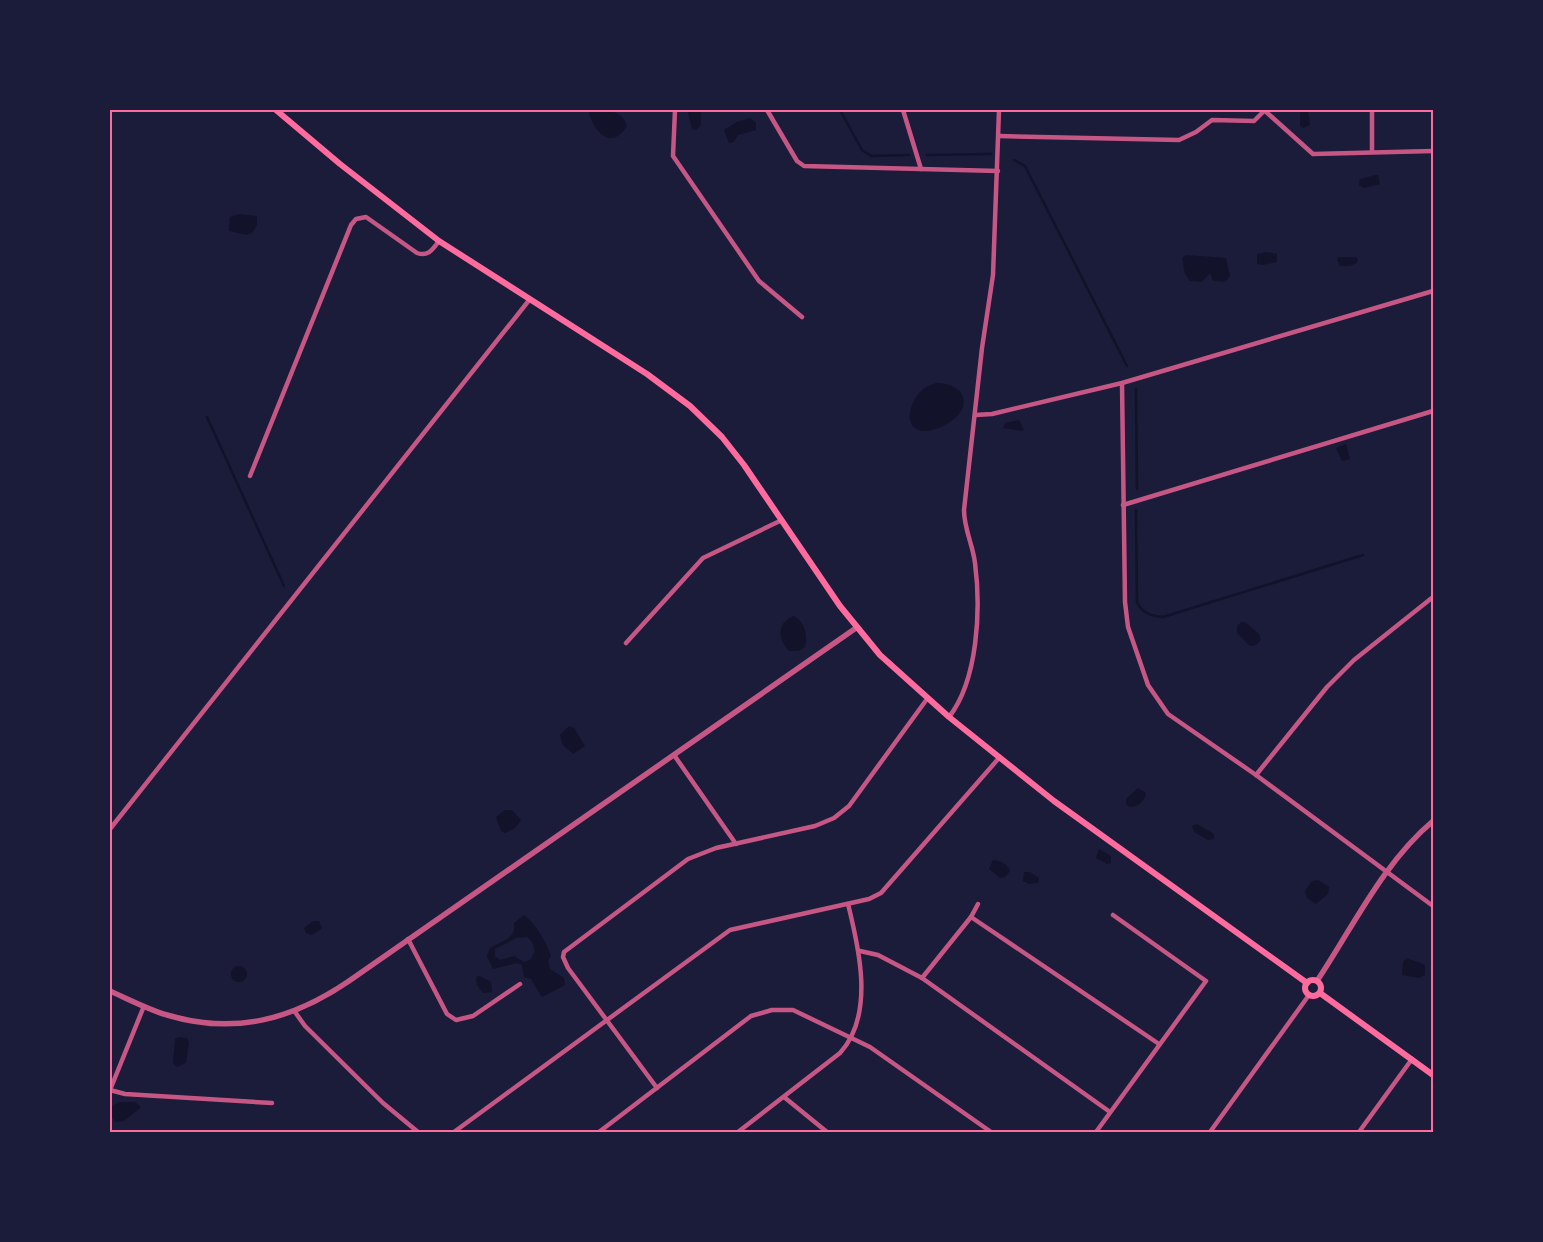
<svg xmlns="http://www.w3.org/2000/svg" width="1543" height="1242" viewBox="0 0 1543 1242" font-family="'Roboto Serif',serif">
<rect width="100%" height="100%" fill="#1b1b3a"/>
<g fill="#12122b" fill-rule="evenodd">
<path d="M 591,110 C 605,110 622,109 627,126 C 612,150 596,134 589,114 Z"/>
<path d="M 691,110 L 701,111 L 701,125 L 696,130 L 692,129 L 688,113 Z"/>
<path d="M 1308,110 L 1310,125 L 1303,128 L 1300,126 L 1300,111 Z"/>
<path d="M 750,118 L 756,123 L 756,130 L 738,135 L 734,142 L 729,143 L 724,130 L 737,122 Z"/>
<path d="M 1376,175 L 1378,175 L 1380,184 L 1364,188 L 1359,185 L 1360,179 Z"/>
<path d="M 239,214 L 257,216 L 257,225 L 252,233 L 247,235 L 229,231 L 230,217 Z"/>
<path d="M 1266,252 L 1277,254 L 1277,262 L 1263,265 L 1257,264 L 1257,254 Z"/>
<path d="M 1186,255 L 1226,258 L 1230,276 L 1225,282 L 1213,281 L 1210,273 L 1202,282 L 1190,281 L 1185,274 L 1182,258 Z"/>
<path d="M 1339,257 L 1356,257 L 1358,260 L 1357,263 L 1349,266 L 1340,266 L 1337,260 Z"/>
<path d="M 936,383 C 950,383 968,390 963,407 C 959,421 927,438 915,428 C 903,419 914,397 922,390 C 927,386 931,385 936,383 Z"/>
<path d="M 1019,420 L 1024,430 L 1022,431 L 1003,428 L 1005,423 Z"/>
<path d="M 1346,444 L 1350,459 L 1342,461 L 1336,448 Z"/>
<path d="M 794,616 C 805,622 808,635 805,647 L 798,651 L 789,651 C 777,639 777,622 794,616 Z"/>
<path d="M 1241,622 L 1245,622 L 1259,634 L 1261,640 L 1256,645 L 1250,646 L 1237,633 L 1237,626 Z"/>
<path d="M 569,726 L 574,728 L 585,746 L 573,754 L 563,745 L 560,735 Z"/>
<path d="M 1138,788 L 1146,793 C 1144,802 1139,806 1130,807 L 1126,804 L 1126,799 Z"/>
<path d="M 505,810 L 512,810 L 521,820 L 515,828 L 505,833 L 501,831 L 496,817 Z"/>
<path d="M 1197,824 L 1214,834 L 1214,839 L 1208,840 L 1194,832 L 1192,826 Z"/>
<path d="M 1099,849 L 1111,856 L 1111,863 L 1107,864 L 1096,858 Z"/>
<path d="M 993,860 C 1000,861 1007,863 1010,871 L 1005,877 L 1000,878 L 989,869 Z"/>
<path d="M 1024,872 L 1030,872 L 1039,878 L 1038,883 L 1029,884 L 1023,881 Z"/>
<path d="M 1318,880 L 1329,887 L 1328,894 L 1316,904 L 1307,898 L 1305,891 L 1312,881 Z"/>
<path d="M 524,915 C 537,926 545,940 551,956 L 548,961 L 550,969 L 564,978 L 565,985 L 542,997 L 531,979 L 524,977 L 522,965 L 517,963 L 493,969 L 487,956 L 490,948 C 502,941 517,938 514,923 ZM 527,937 L 532,942 L 535,951 L 531,959 L 524,962 L 514,956 L 500,960 L 495,956 L 495,949 L 516,938 Z"/>
<path d="M 313,921 L 319,921 L 322,928 L 312,935 L 306,933 L 304,928 Z"/>
<path d="M 1407,958 L 1425,965 L 1425,975 L 1419,978 L 1402,975 L 1403,962 Z"/>
<circle cx="239" cy="974" r="8"/>
<path d="M 480,976 L 491,982 L 492,992 L 483,993 L 477,985 L 476,977 Z"/>
<path d="M 179,1037 L 187,1038 L 189,1042 L 186,1063 L 177,1067 L 173,1063 L 175,1039 Z"/>
<path d="M 119,1102 L 135,1102 L 141,1107 L 124,1121 L 117,1122 C 111,1119 110,1112 112,1106 Z"/>
</g>
<g fill="none" stroke-linecap="round" stroke-linejoin="round">
<g stroke="#12122b" stroke-width="2.5">
<path d="M 840,110 L 862,150 L 871,156 L 909,155"/>
<path d="M 296,111 L 297,110"/>
<path d="M 927,155 L 991,154"/>
<path d="M 1014,160 L 1025,166 L 1127,366"/>
<path d="M 1136,389 L 1137,489"/>
<path d="M 207,417 L 284,586"/>
<path d="M 1136,510 L 1137,602 C 1142,613 1151,616 1163,617 L 1363,555"/>
</g>
<g stroke="#c65784" stroke-width="4.5">
<path d="M 675,110 L 673,156 L 759,281 L 802,317"/>
<path d="M 767,110 L 797,161 L 804,166 L 998,171"/>
<path d="M 903,110 L 921,169"/>
<path d="M 1264,110 L 1313,154 L 1433,151"/>
<path d="M 1372,110 L 1372,151"/>
<path d="M 999,136 L 1179,140 L 1196,132 L 1212,120 L 1254,121 L 1264,111"/>
<path d="M 1122,383 L 1125,602 L 1128,627 L 1148,685 L 1168,714 L 1256,775 L 1433,906"/>
<path d="M 975,415 L 992,414 L 1122,383 L 1433,291"/>
<path d="M 250,476 L 351,225 L 356,219 L 366,217 L 417,253 C 428,257 432,250 439,241"/>
<path d="M 1123,505 L 1433,411"/>
<path d="M 626,643 L 703,558 L 782,520"/>
<path d="M 949,717 C 978,680 981,609 975,563 C 973,545 964,529 964,510 L 982,348 L 993,275 L 999,110"/>
<path d="M 674,755 L 736,844"/>
<path d="M 1256,775 L 1327,687 L 1354,660 L 1433,597"/>
<path d="M 110,829 L 530,299"/>
<path d="M 971,917 L 1159,1044"/>
<path d="M 408,939 L 447,1014 L 456,1020 L 473,1016 L 520,984"/>
<path d="M 860,951 L 878,955 L 922,978 L 971,917 L 978,904"/>
<path d="M 922,978 L 1110,1112"/>
<path d="M 295,1012 L 305,1026 L 383,1103 L 418,1132"/>
<path d="M 657,1088 L 568,968 L 563,957 L 564,952 L 688,859 L 716,848 L 815,826 L 834,818 L 849,806 L 927,699"/>
<path d="M 110,1090 L 125,1094 L 272,1103"/>
<path d="M 110,1090 L 144,1006"/>
<path d="M 784,1097 L 827,1132"/>
<path d="M 454,1132 L 730,930 L 869,899 L 881,893 L 999,758"/>
<path d="M 599,1132 L 751,1016 L 772,1010 L 793,1010 L 870,1047 L 991,1132"/>
<path d="M 738,1132 L 840,1053 C 875,1015 859,948 848,904"/>
<path d="M 1096,1132 L 1206,981 L 1113,915"/>
<path d="M 1210,1132 L 1309,995"/>
<path d="M 1359,1132 L 1412,1059"/>
</g>
<g stroke="#c65784" stroke-width="5.5">
<path d="M 1317,981 C 1353,927 1383,863 1433,821"/>
<path d="M 110,991 C 128,999 147,1009 167,1015 C 234,1035 292,1020 349,981 L 856,628"/>
</g>
<g stroke="#ff6b9d" stroke-width="6">
<path d="M 276,110 L 340,164 L 439,241 L 647,374 L 690,406 L 722,437 L 744,465 L 840,606 L 880,655 L 949,717 L 1054,801 L 1307,983"/>
<circle cx="1313" cy="988" r="8"/>
<path d="M 1320,993 L 1433,1075"/>
</g>
</g>
<rect width="1543" height="1242" fill="none" stroke="#1b1b3a" stroke-width="222"/>
<rect x="111" y="111" width="1321" height="1020" fill="none" stroke="#ff6b9d" stroke-width="2"/>
</svg>
